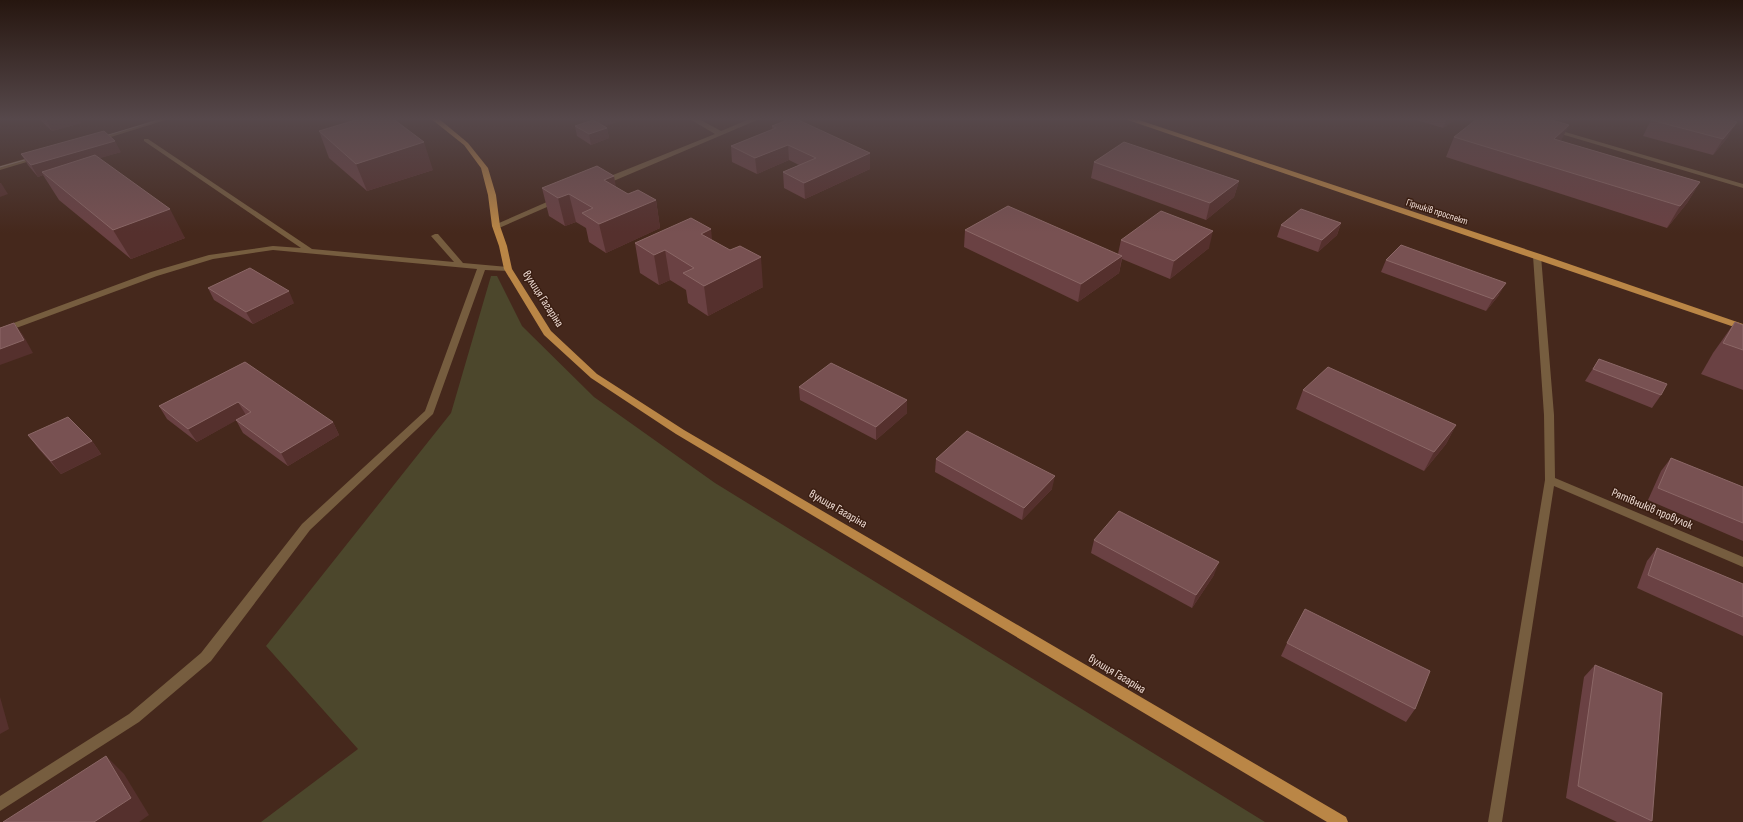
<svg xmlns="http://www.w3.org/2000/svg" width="1743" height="822" viewBox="0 0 1743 822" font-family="'Sofia Sans Condensed',sans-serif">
<rect width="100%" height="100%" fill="#45281c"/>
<path fill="#4c472c" d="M 491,276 L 497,276 L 522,326 L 594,397 L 715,483 L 1265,822 L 261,822 L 358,749 L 266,646 L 451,413 Z"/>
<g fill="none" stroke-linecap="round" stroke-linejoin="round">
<g fill="#765d3f" fill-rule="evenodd">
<path d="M 161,118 L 172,118 L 98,141 L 93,140 Z"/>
<path d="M 688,118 L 697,118 L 721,131 L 752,118 L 762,118 L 604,185 L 598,185 L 598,181 L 715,134 Z"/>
<path d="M 1551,129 L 1555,129 L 1743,184 L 1743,188 L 1551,131 Z"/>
<path d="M 144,139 L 148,139 L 312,249 L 454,262 L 431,236 L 435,234 L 438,234 L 463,263 L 508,267 L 512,269 L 508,271 L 485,270 L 433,414 L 310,530 L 211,661 L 139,722 L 0,811 L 0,796 L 129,714 L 201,653 L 302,524 L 425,411 L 477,269 L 273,250 L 213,259 L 157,276 L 0,334 L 0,328 L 151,272 L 209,255 L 273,246 L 301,248 L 144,141 Z"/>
<path d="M 38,155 L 40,156 L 40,158 L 0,170 L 0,166 Z"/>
<path d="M 556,198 L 562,198 L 563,200 L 499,228 L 496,228 L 492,226 Z"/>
<path d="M 1534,254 L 1540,254 L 1541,256 L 1554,415 L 1555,478 L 1743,557 L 1743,567 L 1554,486 L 1502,822 L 1488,822 L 1545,480 L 1544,415 L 1533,256 Z"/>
</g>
<g fill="#ba8646" fill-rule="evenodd">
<path d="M 430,118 L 438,118 L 468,143 L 488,168 L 496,195 L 500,226 L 507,246 L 512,269 L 551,331 L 597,374 L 684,430 L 1346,817 L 1348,822 L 1327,822 L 676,434 L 591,378 L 544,335 L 504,269 L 499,246 L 492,226 L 488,195 L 481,168 L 464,145 Z"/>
<path d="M 1122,118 L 1133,118 L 1540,254 L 1743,324 L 1743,330 Z"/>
</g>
<g stroke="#967e74" stroke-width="1">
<path d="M 98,138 L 166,118"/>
<path d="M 0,167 L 35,157"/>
</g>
</g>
<g fill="#6a4143">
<path d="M 38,118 L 78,118 L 81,123 L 52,131 Z"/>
<path d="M 589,118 L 628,118 L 605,126 L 607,128 L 609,138 L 591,145 L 577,136 L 575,126 L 590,121 Z"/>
<path d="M 1410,118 L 1457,118 L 1443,128 Z"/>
<path d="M 1651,120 L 1728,137 L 1713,155 L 1643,136 Z"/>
<path d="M 772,126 L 870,169 L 805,199 L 784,188 L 783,172 L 799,165 L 789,160 L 757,174 L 732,162 L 731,146 L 772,129 Z"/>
<path d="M 319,131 L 433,170 L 367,191 L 329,158 Z"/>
<path d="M 1454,137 L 1561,141 L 1700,182 L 1687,203 L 1667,228 L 1446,157 Z"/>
<path d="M 121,152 L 99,158 L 185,238 L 131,259 L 59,200 L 43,175 L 38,177 L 28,165 L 21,154 Z"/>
<path d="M 1094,162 L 1239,181 L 1234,197 L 1206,220 L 1091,178 Z"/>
<path d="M 616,187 L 628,194 L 656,200 L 660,228 L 606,253 L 589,242 L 586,228 L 576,222 L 565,226 L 549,216 L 542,188 Z"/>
<path d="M 1341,223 L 1337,235 L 1318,252 L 1277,237 L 1281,225 Z"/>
<path d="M 965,230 L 1118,254 L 1121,240 L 1209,248 L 1170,279 L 1122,259 L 1119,273 L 1078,302 L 964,247 Z"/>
<path d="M 712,240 L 763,287 L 708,316 L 688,303 L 686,290 L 670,280 L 659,285 L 640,273 L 635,243 Z"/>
<path d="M 1386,260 L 1499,295 L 1486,311 L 1381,272 Z"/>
<path d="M 208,288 L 294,303 L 253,324 L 214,300 Z"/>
<path d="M 1735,322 L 1743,325 L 1743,390 L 1701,374 L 1713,353 Z"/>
<path d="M 1599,359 L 1661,395 L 1652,408 L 1585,381 Z"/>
<path d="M 245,362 L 333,422 L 339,435 L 288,466 L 243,433 L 236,420 L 197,442 L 167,419 L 159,406 Z"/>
<path d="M 799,387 L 907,413 L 876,440 L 800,400 Z"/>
<path d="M 1303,390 L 1456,425 L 1446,444 L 1424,471 L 1296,409 Z"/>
<path d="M 28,435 L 92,441 L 101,454 L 61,474 L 38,448 Z"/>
<path d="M 1671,458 L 1743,487 L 1743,541 L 1648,500 L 1661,471 Z"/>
<path d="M 936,459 L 1052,489 L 1022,520 L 935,472 Z"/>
<path d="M 1094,540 L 1214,575 L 1192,608 L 1091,553 Z"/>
<path d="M 1657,548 L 1743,584 L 1743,636 L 1637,588 L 1647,561 Z"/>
<path d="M 1287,643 L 1415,709 L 1406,722 L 1281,656 Z"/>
<path d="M 1595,665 L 1652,821 L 1650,822 L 1617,822 L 1566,798 L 1584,677 Z"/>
</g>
<g fill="#55302d">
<path d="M 52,118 L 78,118 L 81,123 L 52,131 L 46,120 Z"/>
<path d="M 599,118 L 628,118 L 601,128 Z"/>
<path d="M 1447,118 L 1457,118 L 1443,128 Z"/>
<path d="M 1737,122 L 1728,137 L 1713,155 L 1723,139 Z"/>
<path d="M 1569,125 L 1559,145 L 1554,139 Z"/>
<path d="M 607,128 L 609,138 L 591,145 L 589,134 Z"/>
<path d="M 115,141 L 121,152 L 44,175 L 42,172 L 43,175 L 38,177 L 31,165 Z"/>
<path d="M 424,142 L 433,170 L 367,191 L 356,164 Z"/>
<path d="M 788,145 L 789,160 L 757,174 L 755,158 Z"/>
<path d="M 870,153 L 870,169 L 805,199 L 804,183 Z"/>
<path d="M 614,176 L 619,204 L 604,180 Z"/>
<path d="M 1239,181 L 1234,197 L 1206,220 L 1210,203 Z"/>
<path d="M 1700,182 L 1687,203 L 1667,228 L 1680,206 Z"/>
<path d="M 0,183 L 1,183 L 8,194 L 0,197 Z"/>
<path d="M 569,194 L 576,222 L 565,226 L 558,198 Z"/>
<path d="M 656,200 L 660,228 L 606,253 L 599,224 Z"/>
<path d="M 170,209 L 185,238 L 131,259 L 113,230 Z"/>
<path d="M 1341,223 L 1337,235 L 1318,252 L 1322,240 Z"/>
<path d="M 711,229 L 714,258 L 701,234 Z"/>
<path d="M 1213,231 L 1209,248 L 1170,279 L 1174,261 Z"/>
<path d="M 665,250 L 670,280 L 659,285 L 654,255 Z"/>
<path d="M 1122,256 L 1119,273 L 1078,302 L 1081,284 Z"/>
<path d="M 761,257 L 763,287 L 708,316 L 704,286 Z"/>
<path d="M 1506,283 L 1499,295 L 1486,311 L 1493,299 Z"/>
<path d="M 289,291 L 294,303 L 253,324 L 246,312 Z"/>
<path d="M 14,323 L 23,335 L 33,353 L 0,365 L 0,349 Z"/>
<path d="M 907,400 L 907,413 L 876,440 L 876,427 Z"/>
<path d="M 238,402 L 246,415 L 197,442 L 188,429 Z"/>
<path d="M 333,422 L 339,435 L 288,466 L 281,453 Z"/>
<path d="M 1456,425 L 1446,444 L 1424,471 L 1434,452 Z"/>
<path d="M 92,441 L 101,454 L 61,474 L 51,461 Z"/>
<path d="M 1055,476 L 1052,489 L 1022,520 L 1024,508 Z"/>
<path d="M 1219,562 L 1214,575 L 1192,608 L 1196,595 Z"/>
<path d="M 0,697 L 9,729 L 0,734 Z"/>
<path d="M 106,756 L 124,774 L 149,815 L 139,822 L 94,822 Z"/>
</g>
<g fill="#785152" stroke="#8b6766">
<path d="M 44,118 L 52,118 L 46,120 Z"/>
<path d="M 362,118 L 392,118 L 424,142 L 356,164 L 319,131 Z"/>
<path d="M 792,118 L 794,118 L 870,153 L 804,183 L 783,172 L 816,158 L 788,145 L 755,158 L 731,146 L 776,128 L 772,126 Z"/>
<path d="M 1478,118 L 1545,118 L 1569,125 L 1554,139 L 1700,182 L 1680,206 L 1454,137 Z"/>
<path d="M 1653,118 L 1724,118 L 1737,122 L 1723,139 L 1651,120 Z"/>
<path d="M 593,120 L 607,128 L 589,134 L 575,126 Z"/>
<path d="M 104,131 L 115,141 L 31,165 L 21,154 Z"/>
<path d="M 1124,142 L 1239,181 L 1210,203 L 1094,162 Z"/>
<path d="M 95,155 L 170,209 L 113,230 L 42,172 Z"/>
<path d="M 597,166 L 614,176 L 604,180 L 628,194 L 638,190 L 656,200 L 599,224 L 582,213 L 593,208 L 569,194 L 558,198 L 542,188 Z"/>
<path d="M 1008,206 L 1122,256 L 1081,284 L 965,230 Z"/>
<path d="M 1301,209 L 1341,223 L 1322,240 L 1281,225 Z"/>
<path d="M 1161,211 L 1213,231 L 1174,261 L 1121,240 Z"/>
<path d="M 691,218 L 711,229 L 701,234 L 730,250 L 740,246 L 761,257 L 704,286 L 683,273 L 694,268 L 665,250 L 654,255 L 635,243 Z"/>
<path d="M 1401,245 L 1506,283 L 1493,299 L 1386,260 Z"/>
<path d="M 250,268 L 289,291 L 246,312 L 208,288 Z"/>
<path d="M 1735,322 L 1743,325 L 1743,350 L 1723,343 Z"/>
<path d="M 14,323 L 24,340 L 0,349 L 0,328 Z"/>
<path d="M 1599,359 L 1667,384 L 1661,395 L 1593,369 Z"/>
<path d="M 245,362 L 333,422 L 281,453 L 236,420 L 251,412 L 238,402 L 188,429 L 159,406 Z"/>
<path d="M 831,363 L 907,400 L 876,427 L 799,387 Z"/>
<path d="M 1328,367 L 1456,425 L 1434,452 L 1303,390 Z"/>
<path d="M 68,417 L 92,441 L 51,461 L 28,435 Z"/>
<path d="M 967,431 L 1055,476 L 1024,508 L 936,459 Z"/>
<path d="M 1671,458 L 1743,487 L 1743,523 L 1658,488 Z"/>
<path d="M 1119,511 L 1219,562 L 1196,595 L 1094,540 Z"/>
<path d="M 1657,548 L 1743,584 L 1743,617 L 1648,575 Z"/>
<path d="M 1305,609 L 1430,671 L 1415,709 L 1287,643 Z"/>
<path d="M 1595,665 L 1662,693 L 1652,821 L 1578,786 Z"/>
<path d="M 106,756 L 131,798 L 94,822 L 3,822 Z"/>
</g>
<linearGradient id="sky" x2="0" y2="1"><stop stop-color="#26160f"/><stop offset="0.51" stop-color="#56484b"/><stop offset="1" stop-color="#56484b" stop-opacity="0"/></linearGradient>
<rect width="1743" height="233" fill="url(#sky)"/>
<g text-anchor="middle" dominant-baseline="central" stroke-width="3" stroke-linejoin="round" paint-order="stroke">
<g font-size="10" fill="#eedbd3" stroke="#3a1e12">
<text transform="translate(1437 212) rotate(18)">Гірників проспект</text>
</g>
<g font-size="12" fill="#eedbd3" stroke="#3a1e12">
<text transform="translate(543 299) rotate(57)">вулиця Гагаріна</text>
<text transform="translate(838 509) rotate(30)">вулиця Гагаріна</text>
<text transform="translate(1652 509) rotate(23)">Рятівників провулок</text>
<text transform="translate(1117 674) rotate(31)">вулиця Гагаріна</text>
</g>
</g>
</svg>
